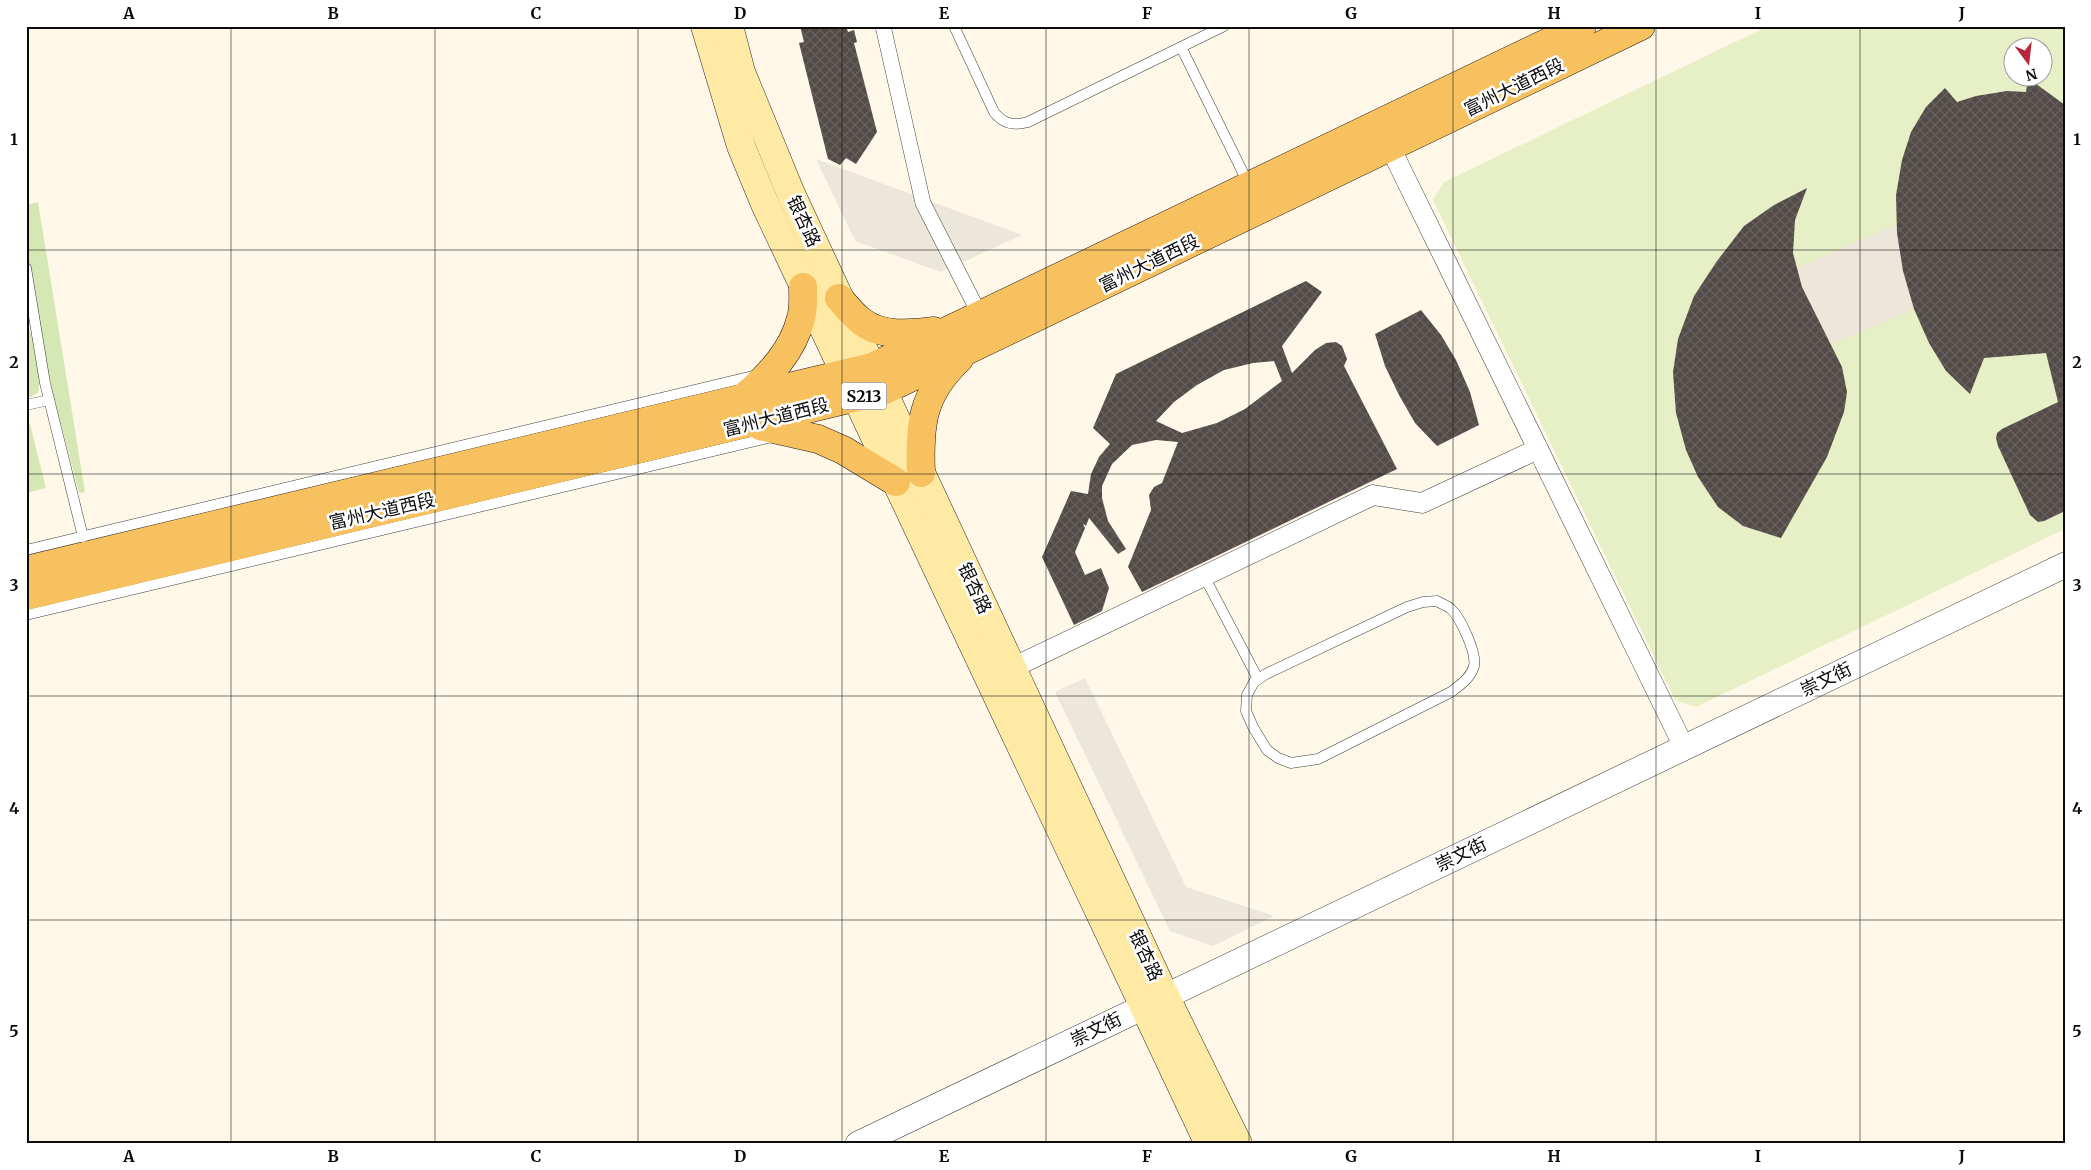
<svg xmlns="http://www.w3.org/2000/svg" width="2091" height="1170" viewBox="0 0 2091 1170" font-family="Merriweather,'Noto Sans SC',serif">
<defs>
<pattern id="building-cross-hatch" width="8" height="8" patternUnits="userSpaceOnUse" patternTransform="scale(1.25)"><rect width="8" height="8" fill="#534b47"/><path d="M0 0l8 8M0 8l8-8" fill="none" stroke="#67605d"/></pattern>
</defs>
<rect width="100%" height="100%" fill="#fff8e9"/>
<g fill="#d5e8b4">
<path d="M 38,202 L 85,492 L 79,493 L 50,382 L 26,247 L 26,205 Z"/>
<path d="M 26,324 C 35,335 42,379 38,392 L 26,400 Z"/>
<path d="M 30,424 L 46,488 L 26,493 L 26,425 Z"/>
</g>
<path fill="#e6efc6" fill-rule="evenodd" d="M 1768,26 L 2065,26 L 2065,529 L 1696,707 L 1675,700 L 1433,200 L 1444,182 ZM 2014,48 L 2044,48 L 2044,78 L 2014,78 Z"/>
<g fill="#ede6da">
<path d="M 816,159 L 1022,235 L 941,272 L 855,241 Z"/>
<path d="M 1897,224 L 1903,271 L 1914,309 L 1831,344 L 1802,287 L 1797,268 Z"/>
<path d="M 1085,678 L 1186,887 L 1274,916 L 1213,946 L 1170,931 L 1055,692 Z"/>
</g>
<g fill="url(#building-cross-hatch)" fill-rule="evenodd">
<path d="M 800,26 L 846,26 L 848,32 L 854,30 L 857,42 L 854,43 L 877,132 L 856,164 L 846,158 L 840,165 L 828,159 L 799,43 L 804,42 Z"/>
<path d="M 2028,78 L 2065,105 L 2065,511 L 2044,521 L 2038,522 L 2030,515 L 1998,446 L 1996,438 L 1997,433 L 2002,429 L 2058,402 L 2046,353 L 1984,358 L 1970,394 L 1946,371 L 1929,343 L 1914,309 L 1903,271 L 1897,233 L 1896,195 L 1902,160 L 1911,132 L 1926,107 L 1945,88 L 1957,102 L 1976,96 L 2007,91 L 2026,92 Z"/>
<path d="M 1807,188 L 1795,220 L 1793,253 L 1802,287 L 1842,367 L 1847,392 L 1844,412 L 1827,457 L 1781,538 L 1743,526 L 1718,507 L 1698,477 L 1686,450 L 1676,413 L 1673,372 L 1678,339 L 1694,296 L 1717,261 L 1744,226 L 1774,205 Z"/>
<path d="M 1306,281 L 1322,292 L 1282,346 L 1292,373 L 1315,350 L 1326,343 L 1336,342 L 1342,346 L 1347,359 L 1344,366 L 1397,469 L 1142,592 L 1128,567 L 1151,510 L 1149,495 L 1154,487 L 1162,483 L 1178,442 L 1156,440 L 1132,445 L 1112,464 L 1102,486 L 1102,498 L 1108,521 L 1126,549 L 1118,554 L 1089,518 L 1086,526 L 1083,524 L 1085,528 L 1075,552 L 1085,575 L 1101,568 L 1109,588 L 1102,611 L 1074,625 L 1042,557 L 1071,491 L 1088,494 L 1091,474 L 1099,457 L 1110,444 L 1093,428 L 1116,374 ZM 1274,361 L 1282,381 L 1245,409 L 1217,423 L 1182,433 L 1156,421 L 1174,402 L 1197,385 L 1224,370 L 1253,363 Z"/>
<path d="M 1421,310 L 1441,335 L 1456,360 L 1470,392 L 1479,425 L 1437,446 L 1415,423 L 1399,395 L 1385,366 L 1375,334 Z"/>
</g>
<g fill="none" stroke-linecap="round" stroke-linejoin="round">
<g stroke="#3e3e3e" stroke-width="11">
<g id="service">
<path d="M 954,26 L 994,112 C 1003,124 1014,126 1028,122 L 1224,26"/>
<path d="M 1181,47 L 1249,185"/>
<path d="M 26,268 L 45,383 L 83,537"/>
<path d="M 26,405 L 49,400"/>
<path d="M 26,550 L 757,375"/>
<path d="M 1204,576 L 1258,679"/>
<path d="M 1437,601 C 1441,604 1447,605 1451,609 C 1460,617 1477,653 1474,666 C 1471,678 1460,685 1451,692 L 1318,759 L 1291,763 L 1278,758 L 1267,750 L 1253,727 L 1246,711 L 1247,695 L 1254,682 L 1266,674 L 1407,607 L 1423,602 Z"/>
<path d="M 26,615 L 772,437"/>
</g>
</g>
<g stroke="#3e3e3e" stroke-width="16">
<path id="pedestrian" d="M 883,26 L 923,203 L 980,315"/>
</g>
<g stroke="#3e3e3e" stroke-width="21">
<g id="minor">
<path d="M 1390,147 L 1684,747"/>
<path d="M 1012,668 L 1373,495 L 1422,503 L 1538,449"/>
</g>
</g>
<g stroke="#3e3e3e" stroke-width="26">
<path id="tertiary" d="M 858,1144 L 2065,565"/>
</g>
<g stroke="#2d2d2d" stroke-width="29">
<g id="secondary">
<path d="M 705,26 L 741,146 L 765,204 L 1209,1144"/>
<path d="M 729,26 L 741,72 L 791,194 L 1165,996 L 1238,1144"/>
</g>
</g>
<g stroke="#1c1c1c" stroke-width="29">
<g id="primary">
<path d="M 839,298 C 846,306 853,315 861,321 C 881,337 911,334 934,331"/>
<path d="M 744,397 C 769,376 793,351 801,318 C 804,309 803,297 803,287"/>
<path d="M 760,426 L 818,439 L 843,450 L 896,482"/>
<path d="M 921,473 C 919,424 922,394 959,359"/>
<path d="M 26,570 L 872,367 L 1582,26"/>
<path d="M 26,596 L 883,391 L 1641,26"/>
</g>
</g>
<use href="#service" stroke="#fff" stroke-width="10"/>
<use href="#pedestrian" stroke="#fff" stroke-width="15"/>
<use href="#minor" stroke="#fff" stroke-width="20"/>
<use href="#tertiary" stroke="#fff" stroke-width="25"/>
<use href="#secondary" stroke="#feeaa4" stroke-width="28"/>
<use href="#primary" stroke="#f8c160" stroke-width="28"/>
</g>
<path fill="none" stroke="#0b0b0b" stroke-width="1" stroke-opacity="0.55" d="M 231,26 L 231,1144M 435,26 L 435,1144M 638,26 L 638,1144M 842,26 L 842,1144M 1046,26 L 1046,1144M 1249,26 L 1249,1144M 1453,26 L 1453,1144M 1656,26 L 1656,1144M 1860,26 L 1860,1144M 26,250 L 2065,250M 26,474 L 2065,474M 26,696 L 2065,696M 26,920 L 2065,920"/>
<g text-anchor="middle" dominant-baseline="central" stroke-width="5" stroke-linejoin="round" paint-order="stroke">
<rect fill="#fff" stroke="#545454" stroke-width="1" x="841.5" y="382.5" width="45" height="27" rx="4"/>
<g font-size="16" font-weight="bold" fill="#0b0b0b">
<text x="864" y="396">S213</text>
</g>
<g font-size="18" fill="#0b0b0b" stroke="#fff">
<text transform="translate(1514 87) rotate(-26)">富州大道西段</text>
<text transform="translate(804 221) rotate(65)">银杏路</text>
<text transform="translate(1149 263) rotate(-26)">富州大道西段</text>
<text transform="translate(776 417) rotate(-14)">富州大道西段</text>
<text transform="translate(382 511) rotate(-13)">富州大道西段</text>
<text transform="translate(975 588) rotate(65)">银杏路</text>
<text transform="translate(1826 679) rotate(-26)">崇文街</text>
<text transform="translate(1461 854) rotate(-26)">崇文街</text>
<text transform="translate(1146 955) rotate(65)">银杏路</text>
<text transform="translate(1096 1029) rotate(-26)">崇文街</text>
</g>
</g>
<rect width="2091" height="1170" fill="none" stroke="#ffffff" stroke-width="55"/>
<g transform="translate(2028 62) rotate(165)"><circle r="24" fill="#ffffff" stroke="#9d9d9d"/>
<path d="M0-4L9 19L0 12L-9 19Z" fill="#b9253d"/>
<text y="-8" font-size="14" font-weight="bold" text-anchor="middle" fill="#0b0b0b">N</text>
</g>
<rect x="28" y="28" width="2036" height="1114" fill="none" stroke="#0b0b0b" stroke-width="2"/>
<g font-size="16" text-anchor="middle" font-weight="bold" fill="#0b0b0b">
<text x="129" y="19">A</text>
<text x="333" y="19">B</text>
<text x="536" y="19">C</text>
<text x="740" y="19">D</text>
<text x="944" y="19">E</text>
<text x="1147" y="19">F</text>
<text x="1351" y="19">G</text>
<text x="1554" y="19">H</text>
<text x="1758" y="19">I</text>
<text x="1962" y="19">J</text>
<text x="14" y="145">1</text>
<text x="2077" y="145">1</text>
<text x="14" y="368">2</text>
<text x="2077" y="368">2</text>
<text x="14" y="591">3</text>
<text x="2077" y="591">3</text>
<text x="14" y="814">4</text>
<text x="2077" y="814">4</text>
<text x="14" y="1037">5</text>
<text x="2077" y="1037">5</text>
<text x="129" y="1162">A</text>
<text x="333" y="1162">B</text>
<text x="536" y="1162">C</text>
<text x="740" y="1162">D</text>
<text x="944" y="1162">E</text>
<text x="1147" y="1162">F</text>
<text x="1351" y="1162">G</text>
<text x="1554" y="1162">H</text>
<text x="1758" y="1162">I</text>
<text x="1962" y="1162">J</text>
</g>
</svg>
